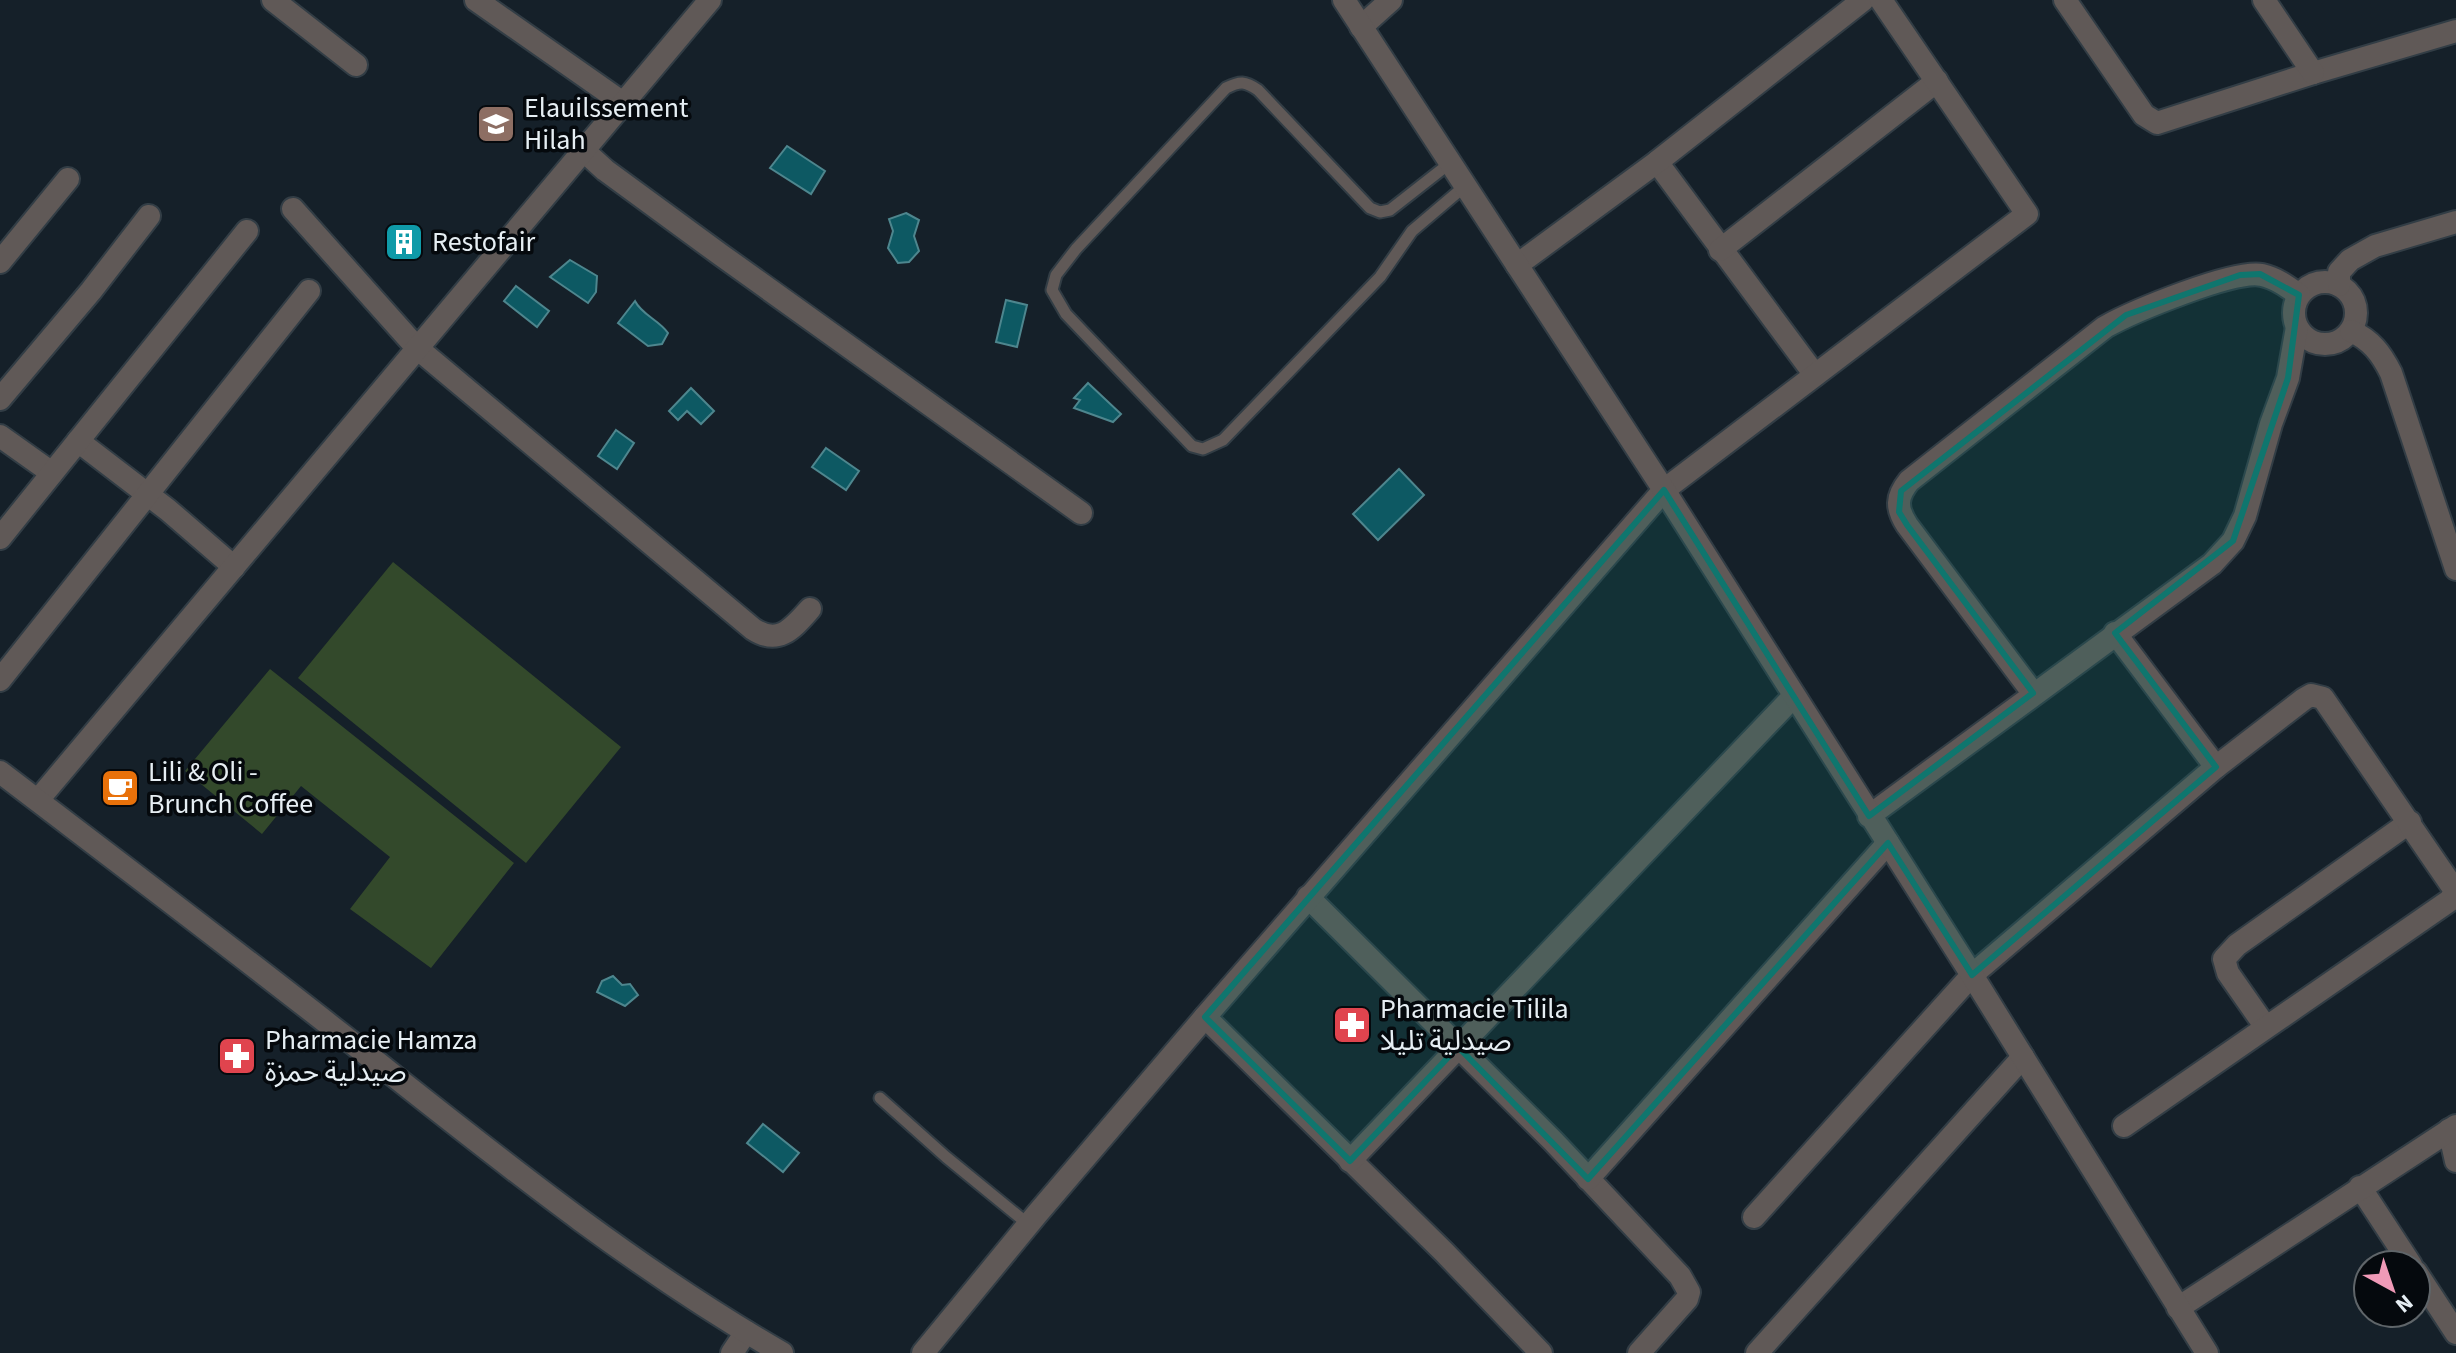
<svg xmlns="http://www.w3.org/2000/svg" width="2456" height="1353" viewBox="0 0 2456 1353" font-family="'Source Sans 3','Noto Sans Arabic',sans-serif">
<rect width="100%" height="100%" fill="#152029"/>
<g fill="#33492b">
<path d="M 393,562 L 621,747 L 526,863 L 298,678 Z"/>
<path d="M 270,669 L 514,863 L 431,968 L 350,909 L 390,857 L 301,786 L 262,834 L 185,771 Z"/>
</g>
<g fill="#0d5963" stroke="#4e868e" stroke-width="2">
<path d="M 787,146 L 825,171 L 811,194 L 770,168 Z"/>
<path d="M 906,213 L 919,220 L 914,236 L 919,251 L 909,262 L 898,263 L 888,248 L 893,231 L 889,219 Z"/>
<path d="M 570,260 L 597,276 L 596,292 L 588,303 L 550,277 Z"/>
<path d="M 516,286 L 549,311 L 537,327 L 504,301 Z"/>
<path d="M 1006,300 L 1027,305 L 1017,347 L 996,342 Z"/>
<path d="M 635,301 C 642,315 659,320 668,333 L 662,344 L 648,346 L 618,323 Z"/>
<path d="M 1088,383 L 1121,414 L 1113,422 L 1074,408 L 1080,400 L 1074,398 Z"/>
<path d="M 691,388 L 714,411 L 701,424 L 687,411 L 678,420 L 669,411 Z"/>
<path d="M 616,430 L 634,443 L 617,469 L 598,456 Z"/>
<path d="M 826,448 L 859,471 L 846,490 L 812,467 Z"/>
<path d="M 1399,469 L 1424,495 L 1378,540 L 1353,514 Z"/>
<path d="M 613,976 L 622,985 L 630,984 L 638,995 L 625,1006 L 597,992 L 602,981 Z"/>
<path d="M 763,1124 L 799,1153 L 783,1172 L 747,1143 Z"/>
</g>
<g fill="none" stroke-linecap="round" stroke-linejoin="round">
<g stroke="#323d45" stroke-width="15">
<g id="service">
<path d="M 1450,163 L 1390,210 L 1380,212 L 1370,208 L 1258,90 C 1245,81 1240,81 1226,88 L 1076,249 L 1056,275 L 1052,290 L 1066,314 L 1192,446 L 1203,449 L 1223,440 L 1380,277 L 1412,231 L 1465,186"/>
<path d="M 880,1098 L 946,1157 L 1028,1224"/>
</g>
</g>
<g stroke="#323d45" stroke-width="26">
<g id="minor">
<path d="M 273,0 L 356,65"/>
<path d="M 476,0 L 623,103"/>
<path d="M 2065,0 L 2144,115 L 2157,123 L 2313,73 L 2456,31"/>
<path d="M 2264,0 L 2313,73"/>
<path d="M 1361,27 L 1391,0"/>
<path d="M 583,150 L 605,170 L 721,255 L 1081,513"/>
<path d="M 1657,162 L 1815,375"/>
<path d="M 293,209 L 417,348 L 753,629 C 779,646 793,628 810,609"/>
<path d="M 1720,250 L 1937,81"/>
<path d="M 0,262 L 68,179"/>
<path d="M 1517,265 L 1657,162 L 1863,0"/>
<circle cx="2325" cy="313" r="31"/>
<path d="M 2339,285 L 2339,272 L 2350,260 L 2375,246 L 2456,222"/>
<path d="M 2351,331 C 2371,340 2381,353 2391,373 L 2456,569"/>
<path d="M 0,399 L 91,291 L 149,216"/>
<path d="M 0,436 L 52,473"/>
<path d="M 78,441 L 168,510 L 234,567"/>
<path d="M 0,538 L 247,231"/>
<path d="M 2115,633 L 2216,767"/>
<path d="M 0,680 L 309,291"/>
<path d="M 2033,693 L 1907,525 C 1896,508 1896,497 1909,481 L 2105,327 C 2132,312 2234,269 2262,275 C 2276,278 2288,287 2299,295"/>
<path d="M 38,800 L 710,0"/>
<path d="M 1869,816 L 2212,564 L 2233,541 L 2245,516 L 2271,424 L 2288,378 L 2297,327"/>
<path d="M 1308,897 L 1553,1141 L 1680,1276 L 1689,1292 L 1687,1299 L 1639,1353"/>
<path d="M 1205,1017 L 1444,1252 L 1541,1353"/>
<path d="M 2265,1026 L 2228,973 L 2224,959 L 2237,945 L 2410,822"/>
<path d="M 2449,1130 L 2456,1161"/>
<path d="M 1350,1161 L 1794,696"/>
<path d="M 1588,1179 L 1888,843"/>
<path d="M 2360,1187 L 2411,1265"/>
<path d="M 1754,1217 L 1972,975 L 2216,767 L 2304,699 L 2311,695 L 2323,698 L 2454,889 L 2454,895 L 2449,901 L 2124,1126"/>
<path d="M 2416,1272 L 2456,1333"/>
<path d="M 2178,1308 L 2456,1126"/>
<path d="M 732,1353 L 746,1332"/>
<path d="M 923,1353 L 1037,1214 L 1205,1017 L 1664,490 L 2027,214 L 1881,0"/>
<path d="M 1757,1353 L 2023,1057"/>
</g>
</g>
<g stroke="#323d45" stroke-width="26">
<g id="tertiary">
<path d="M 1344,0 L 1664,490 L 1972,975 L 2207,1353"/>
<path d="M 0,772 C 114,859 228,945 341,1034 C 483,1146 625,1263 782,1353"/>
</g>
</g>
<use href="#service" stroke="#605957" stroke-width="11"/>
<use href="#minor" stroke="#605957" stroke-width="22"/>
<use href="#tertiary" stroke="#605957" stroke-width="22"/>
</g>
<path fill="#0f766e" fill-opacity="0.2" stroke="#0f766e" stroke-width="6" stroke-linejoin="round" d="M 2260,274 L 2299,295 L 2288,378 L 2233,541 L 2115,633 L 2216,767 L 1972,975 L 1888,843 L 1588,1179 L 1458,1047 L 1350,1161 L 1205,1017 L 1664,490 L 1869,816 L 2033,693 L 1907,525 L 1899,512 L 1901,491 L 2126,315 L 2240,275 Z"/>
<defs>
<g id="school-square" transform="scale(2)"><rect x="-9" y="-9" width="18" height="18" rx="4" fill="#8d6e63" stroke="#05090d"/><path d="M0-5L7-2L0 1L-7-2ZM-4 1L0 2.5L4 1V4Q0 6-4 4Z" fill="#fff"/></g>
<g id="building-square" transform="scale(2)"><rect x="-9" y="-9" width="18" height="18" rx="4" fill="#0f9aa8" stroke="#05090d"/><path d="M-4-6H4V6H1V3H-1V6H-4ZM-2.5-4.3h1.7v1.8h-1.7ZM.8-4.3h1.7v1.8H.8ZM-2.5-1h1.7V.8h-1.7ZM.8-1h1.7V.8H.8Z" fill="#fff"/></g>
<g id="cafe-square" transform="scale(2)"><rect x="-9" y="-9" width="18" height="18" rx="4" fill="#e8710a" stroke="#05090d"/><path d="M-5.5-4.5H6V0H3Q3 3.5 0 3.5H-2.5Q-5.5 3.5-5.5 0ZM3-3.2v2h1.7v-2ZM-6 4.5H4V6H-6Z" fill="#fff"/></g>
<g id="pharmacy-square" transform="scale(2)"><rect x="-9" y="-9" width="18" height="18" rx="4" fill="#e0444e" stroke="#05090d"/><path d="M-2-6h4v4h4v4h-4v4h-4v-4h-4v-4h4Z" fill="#fff"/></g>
</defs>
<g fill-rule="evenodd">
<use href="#school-square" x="496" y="124"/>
<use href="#building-square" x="404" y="242"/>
<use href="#cafe-square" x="120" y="788"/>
<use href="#pharmacy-square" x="1352" y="1025"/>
<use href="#pharmacy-square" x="237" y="1056"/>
</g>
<g text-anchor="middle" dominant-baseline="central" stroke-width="7" stroke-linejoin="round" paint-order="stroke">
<g font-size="28" fill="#e6eef3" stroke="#05090d" text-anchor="start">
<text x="524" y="108">Elauilssement<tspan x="524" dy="32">Hilah</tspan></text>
<text x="432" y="242">Restofair</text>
<text x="148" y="772">Lili &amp; Oli -<tspan x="148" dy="32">Brunch Coffee</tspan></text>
<text x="1380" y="1009">Pharmacie Tilila<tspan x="1380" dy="32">صيدلية تليلا</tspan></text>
<text x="265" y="1040">Pharmacie Hamza<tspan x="265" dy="32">صيدلية حمزة</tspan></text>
</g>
</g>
<g transform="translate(2392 1289) rotate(140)"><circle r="38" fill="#05090d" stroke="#5f6569" stroke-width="2"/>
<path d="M0-6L14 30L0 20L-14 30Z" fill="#f09ab7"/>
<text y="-12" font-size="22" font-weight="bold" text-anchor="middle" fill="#e6eef3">N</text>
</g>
</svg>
